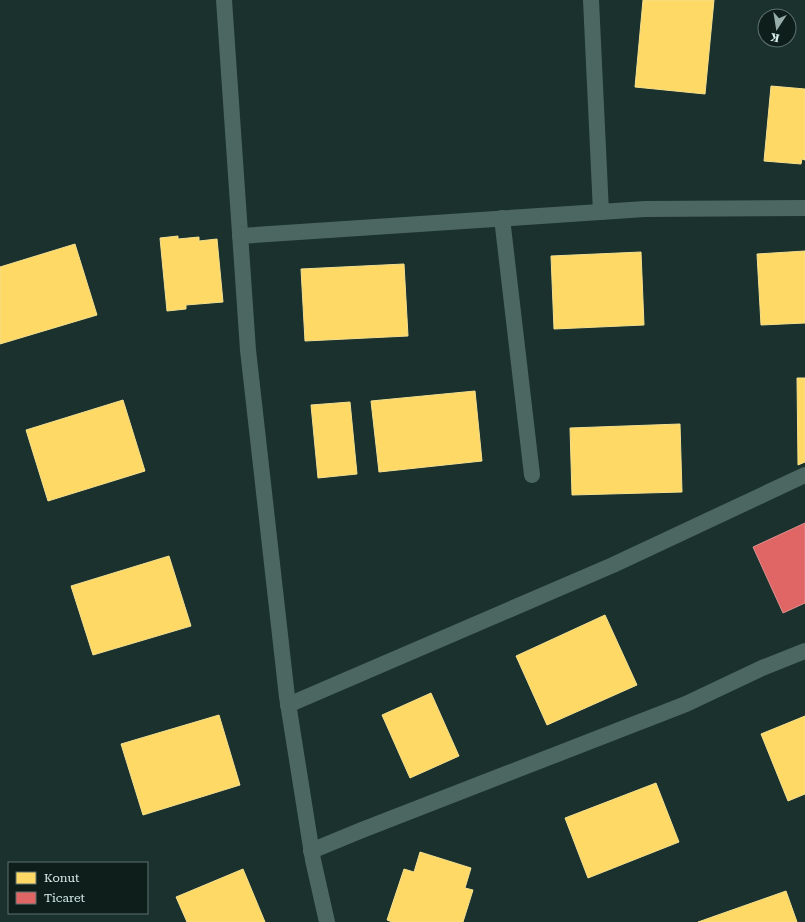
<svg xmlns="http://www.w3.org/2000/svg" width="805" height="922" viewBox="0 0 805 922" font-family="'Roboto Serif',serif">
<rect width="100%" height="100%" fill="#1a312e"/>
<g fill="#ffd966" stroke="#f4e08e">
<path d="M 643,0 L 714,0 L 705,94 L 635,87 Z"/>
<path d="M 771,86 L 805,89 L 805,160 L 802,159 L 801,164 L 764,161 Z"/>
<path d="M 178,236 L 178,239 L 199,237 L 199,241 L 217,239 L 223,302 L 186,305 L 186,309 L 167,311 L 160,238 Z"/>
<path d="M 75,244 L 97,315 L 0,344 L 0,267 Z"/>
<path d="M 805,251 L 805,323 L 761,325 L 757,254 Z"/>
<path d="M 641,252 L 644,325 L 554,329 L 551,256 Z"/>
<path d="M 404,264 L 408,336 L 305,341 L 301,269 Z"/>
<path d="M 797,378 L 805,378 L 805,462 L 798,465 Z"/>
<path d="M 475,391 L 482,461 L 379,472 L 371,401 Z"/>
<path d="M 123,400 L 145,471 L 48,501 L 26,430 Z"/>
<path d="M 350,402 L 357,474 L 318,478 L 311,405 Z"/>
<path d="M 680,424 L 682,492 L 572,495 L 570,428 Z"/>
<path d="M 169,556 L 191,626 L 93,655 L 71,586 Z"/>
<path d="M 605,615 L 637,685 L 547,725 L 516,656 Z"/>
<path d="M 431,693 L 459,756 L 410,778 L 382,715 Z"/>
<path d="M 219,715 L 240,785 L 143,815 L 121,744 Z"/>
<path d="M 805,716 L 805,794 L 788,801 L 761,734 Z"/>
<path d="M 656,783 L 679,842 L 588,878 L 565,818 Z"/>
<path d="M 420,852 L 471,868 L 465,888 L 473,890 L 463,922 L 392,922 L 387,920 L 404,869 L 414,872 Z"/>
<path d="M 243,869 L 265,922 L 187,922 L 176,897 Z"/>
<path d="M 786,891 L 797,922 L 698,922 Z"/>
</g>
<path fill="#e06666" stroke="#de8f8e" d="M 805,523 L 805,603 L 783,613 L 753,547 Z"/>
<g fill="none" stroke-linecap="round" stroke-linejoin="round">
<g stroke="#4c6662" stroke-width="16">
<path d="M 224,0 L 248,350 L 287,697 L 313,860 L 327,922"/>
<path d="M 591,0 L 601,212"/>
<path d="M 502,218 L 532,475"/>
<path d="M 240,236 L 645,209 L 805,208"/>
<path d="M 288,705 L 613,565 L 805,475"/>
<path d="M 311,851 L 362,830 L 686,704 L 762,668 L 805,651"/>
</g>
</g>
<rect x="8" y="862" width="140" height="52" fill="#0d1e1b" stroke="#5f726f"/>
<rect x="16" y="872" width="20" height="12" fill="#ffd966" stroke="#5f726f"/>
<text x="44" y="882" font-size="12" fill="#daf0ec">Konut</text>
<rect x="16" y="892" width="20" height="12" fill="#e06666" stroke="#5f726f"/>
<text x="44" y="902" font-size="12" fill="#daf0ec">Ticaret</text>
<g transform="translate(777 28) rotate(192)"><circle r="19" fill="#0d1e1b" stroke="#5f726f"/>
<path d="M0-3L7 15L0 10L-7 15Z" fill="#97adaa"/>
<text y="-6" font-size="11" font-weight="bold" text-anchor="middle" fill="#daf0ec">K</text>
</g>
</svg>
